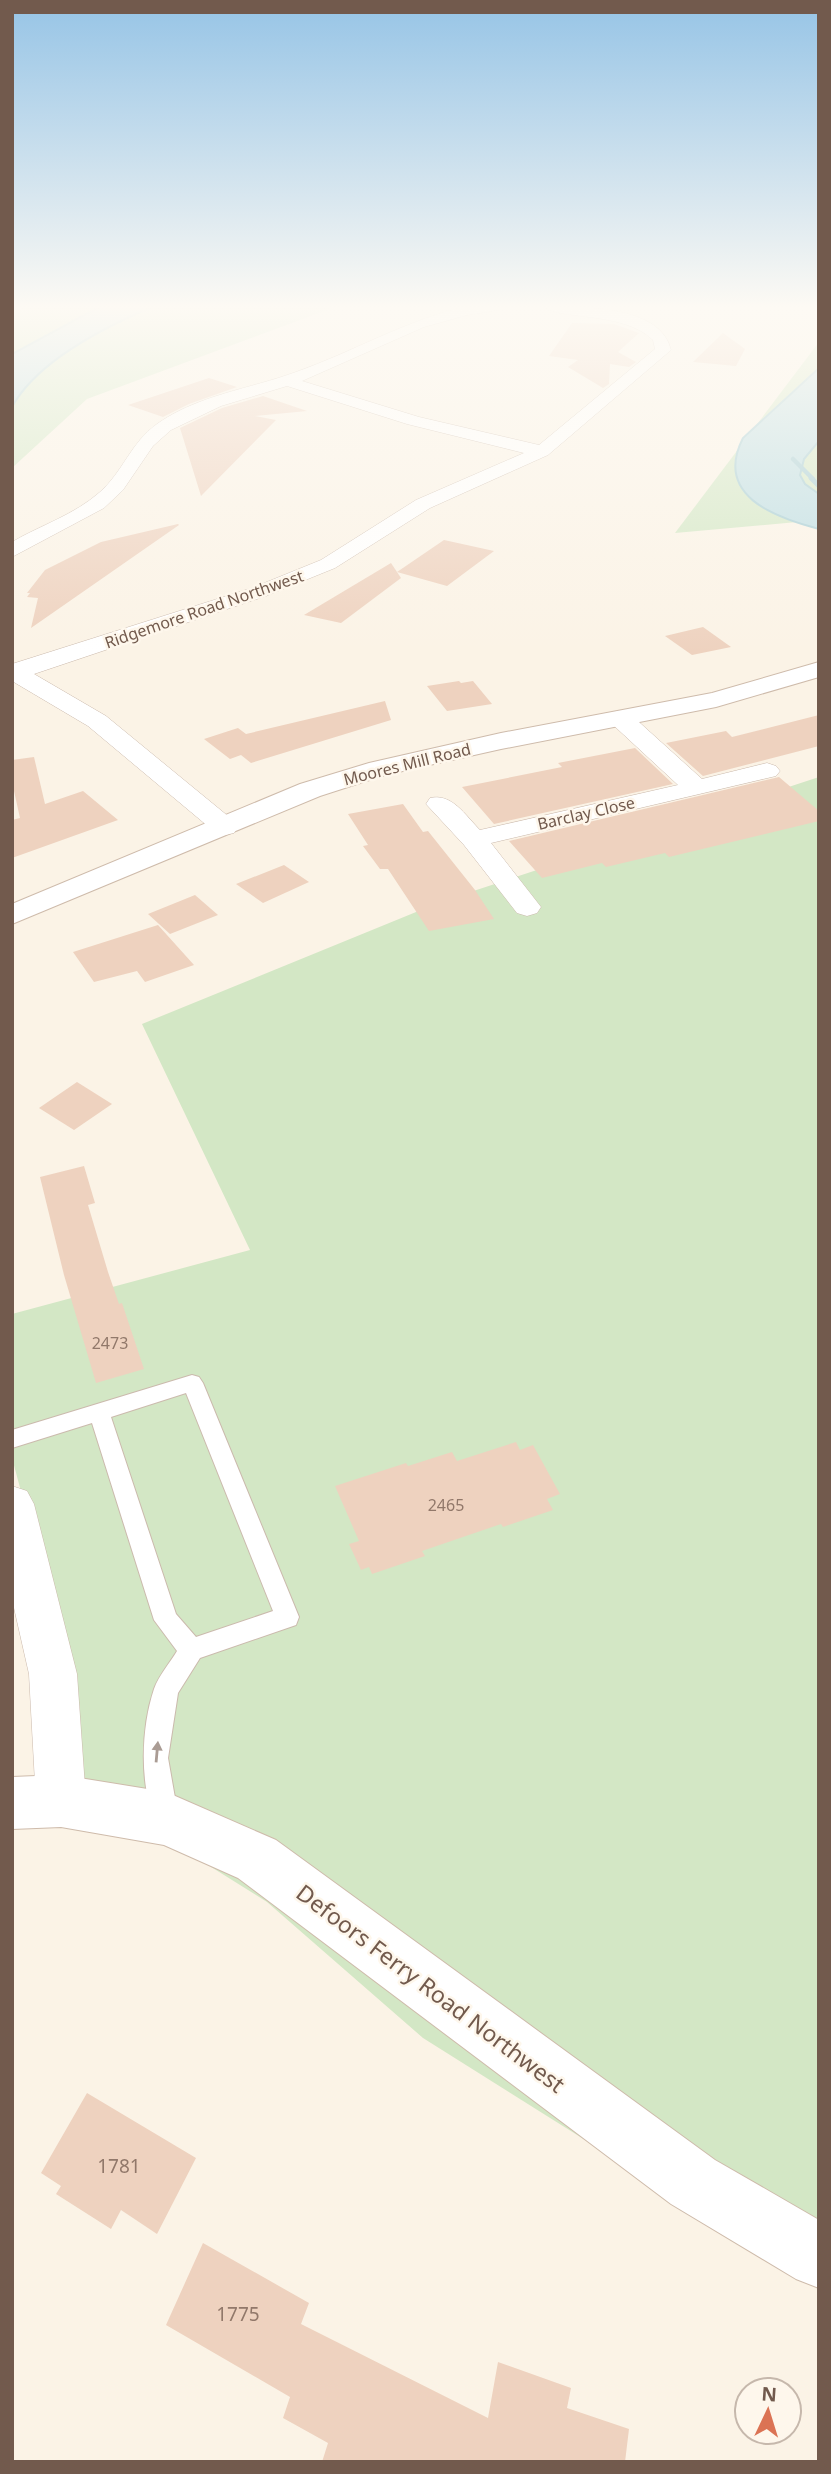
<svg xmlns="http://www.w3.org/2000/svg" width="831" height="2474" viewBox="0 0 831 2474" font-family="'Noto Sans',sans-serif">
<rect width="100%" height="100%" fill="#fbf3e6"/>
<g fill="#d3e7c5">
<path d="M 26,307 L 335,307 L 87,399 L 12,468 L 12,311 Z"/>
<path d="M 819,342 L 819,520 L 675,533 Z"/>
<path d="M 819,777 L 819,2287 L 423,2038 L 267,1902 L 152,1830 L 42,1822 L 75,1691 L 12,1458 L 12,1314 L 250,1250 L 142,1024 L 443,901 Z"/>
</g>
<g fill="#bcdde3" stroke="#a3ccd4" stroke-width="2">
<path d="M 99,307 L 152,307 C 105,327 37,361 12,407 L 12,354 Z"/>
<path d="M 819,368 L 819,441 L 804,459 L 800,475 L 805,484 L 819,494 L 819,529 C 773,517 714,495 743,438 Z"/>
</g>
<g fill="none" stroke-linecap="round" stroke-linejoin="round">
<path stroke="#a3ccd4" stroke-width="4.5" d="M 793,459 L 813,479"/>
<path stroke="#a3ccd4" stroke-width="5" d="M 811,478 L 819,486"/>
</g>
<g fill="#eed2bf">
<path d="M 572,323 L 614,324 L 639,333 L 618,352 L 636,362 L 629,367 L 610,364 L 609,384 L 603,388 L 568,367 L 578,360 L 549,356 Z"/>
<path d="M 723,333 L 745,349 L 736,366 L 693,362 Z"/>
<path d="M 209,378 L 237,387 L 189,404 L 163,417 L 128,405 Z"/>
<path d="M 263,396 L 307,411 L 255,416 L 276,420 L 201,496 L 180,428 L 222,408 Z"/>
<path d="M 178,524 L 179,525 L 31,628 L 38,598 L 27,597 L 30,593 L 27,593 L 45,570 L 101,542 Z"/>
<path d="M 444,540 L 494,551 L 447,586 L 397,572 Z"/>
<path d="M 391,563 L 401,578 L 341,623 L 304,615 Z"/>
<path d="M 703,627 L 731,647 L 692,655 L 665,636 Z"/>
<path d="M 459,681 L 461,683 L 473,681 L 492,704 L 447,711 L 427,686 Z"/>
<path d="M 385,701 L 391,720 L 251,763 L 241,755 L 230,759 L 204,739 L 238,728 L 246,734 Z"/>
<path d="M 819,715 L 819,746 L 703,776 L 666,743 L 726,731 L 732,737 Z"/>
<path d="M 635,748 L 673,784 L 494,824 L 462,787 L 562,767 L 558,763 Z"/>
<path d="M 34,757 L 45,804 L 83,791 L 118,820 L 12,858 L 12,820 L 20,818 L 12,782 L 12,760 Z"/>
<path d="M 779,777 L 819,811 L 819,821 L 669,857 L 665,853 L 606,867 L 602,863 L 542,878 L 509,841 Z"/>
<path d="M 403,804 L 423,832 L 428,831 L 475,890 L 494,919 L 429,931 L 388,869 L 380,869 L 363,846 L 368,845 L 348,814 Z"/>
<path d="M 284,865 L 309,882 L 263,903 L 236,884 Z"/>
<path d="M 195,895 L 218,915 L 170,934 L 148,914 Z"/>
<path d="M 158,925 L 194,965 L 145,982 L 137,971 L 94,982 L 73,952 Z"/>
<path d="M 77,1082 L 112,1104 L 74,1130 L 39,1108 Z"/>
<path d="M 84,1166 L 95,1203 L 88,1205 L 108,1272 L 119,1304 L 122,1303 L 144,1369 L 96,1383 L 64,1275 L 40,1177 Z"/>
<path d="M 516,1442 L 520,1450 L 533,1445 L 560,1494 L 547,1499 L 553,1510 L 503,1527 L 501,1524 L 422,1551 L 425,1556 L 372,1574 L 369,1567 L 361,1570 L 349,1544 L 359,1541 L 335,1486 L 406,1463 L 408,1466 L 452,1452 L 457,1461 Z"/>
<path d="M 87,2093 L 196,2158 L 157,2234 L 121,2210 L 111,2229 L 56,2194 L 61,2186 L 41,2173 Z"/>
<path d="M 203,2243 L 309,2303 L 301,2324 L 488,2418 L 498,2362 L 571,2388 L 567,2408 L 629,2429 L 625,2462 L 322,2462 L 328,2443 L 283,2418 L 290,2397 L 166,2325 Z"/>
</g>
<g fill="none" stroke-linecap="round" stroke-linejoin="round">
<g stroke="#cbbaad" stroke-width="2">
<path id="lane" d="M 192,1375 L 199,1377 L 203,1383 L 299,1617 L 296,1625 L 200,1658 L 178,1693 L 168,1758 L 178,1815 L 174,1824 L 165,1828 L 156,1824 C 139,1785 141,1728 154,1689 C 159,1675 170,1663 177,1651 L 154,1620 L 92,1423 L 12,1448 L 12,1430 ZM 186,1393 L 273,1611 L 196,1637 L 176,1614 L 111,1417 Z"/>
</g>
<g stroke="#cbbaad" stroke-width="1">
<g id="street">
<path d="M 464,307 L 500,307 L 498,310 L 467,315 L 424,327 L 302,381 L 419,417 L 539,445 L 655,349 L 653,340 C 624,311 558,320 545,307 C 582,307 661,305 671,350 L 548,455 L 430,508 L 335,568 L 266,596 L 34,674 L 106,716 L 234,821 L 238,827 L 234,833 L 225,835 L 216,833 L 88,726 L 12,681 L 12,664 L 252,588 L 321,560 L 416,500 L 524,453 L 407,424 L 287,386 L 221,406 L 171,430 L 153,446 L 123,490 L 104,508 L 12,557 L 12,542 C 41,525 74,515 100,492 C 123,472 131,442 157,424 C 198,395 250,389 296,372 C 353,352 404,321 464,307 Z"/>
<path d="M 620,711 L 629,713 L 702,779 L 767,763 L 776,766 L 780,771 L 776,776 L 491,843 L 541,907 L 537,913 L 527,916 L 517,913 L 464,845 L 426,804 L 430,798 C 452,793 465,815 480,830 L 678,785 L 611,723 L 608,718 L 611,713 Z"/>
<path d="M 12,1486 L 27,1491 L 34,1504 L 77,1674 L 86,1801 L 79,1819 L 61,1826 L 43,1819 L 36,1801 L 29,1674 L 12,1599 Z"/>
</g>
</g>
<g stroke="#cebbab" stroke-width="2">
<g id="secondary">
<path d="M 819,662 L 819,677 L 716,707 L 501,749 L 385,775 L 320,796 L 12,924 L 12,904 L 300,784 L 369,763 L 501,733 L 712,693 Z"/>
<path d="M 61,1775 L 166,1792 L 276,1840 L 715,2160 L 819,2220 L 819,2288 L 796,2279 L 671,2204 L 238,1878 L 164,1845 L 61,1827 L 12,1829 L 12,1777 Z"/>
</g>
</g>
<use href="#lane" fill="#fff" fill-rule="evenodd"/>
<use href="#street" fill="#fff" fill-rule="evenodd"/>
<use href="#secondary" fill="#fff" fill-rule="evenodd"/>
</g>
<defs><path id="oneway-solid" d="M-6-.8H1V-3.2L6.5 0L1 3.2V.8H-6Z" transform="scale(1.75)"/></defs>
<use fill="#aa9c94" href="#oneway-solid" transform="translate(157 1752) rotate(-85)"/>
<linearGradient id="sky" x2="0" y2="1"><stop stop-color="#96c4e6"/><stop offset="0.47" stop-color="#fdfaf4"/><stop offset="1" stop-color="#fdfaf4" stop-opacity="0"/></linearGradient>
<rect width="831" height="653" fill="url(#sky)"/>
<g text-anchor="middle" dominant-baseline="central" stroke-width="5" stroke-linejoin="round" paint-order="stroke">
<g font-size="16" fill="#725a4d" stroke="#fef7ec">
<text transform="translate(204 609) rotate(-19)">Ridgemore Road Northwest</text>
<text transform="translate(407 764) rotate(-14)">Moores Mill Road</text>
<text transform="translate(586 813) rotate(-13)">Barclay Close</text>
</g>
<g font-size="16" fill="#91786a">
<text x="110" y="1343">2473</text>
<text x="446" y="1505">2465</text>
</g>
<g font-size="19" fill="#91786a">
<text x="119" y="2166">1781</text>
<text x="238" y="2314">1775</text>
</g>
<g font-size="23" fill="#725a4d" stroke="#fef7ec">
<text transform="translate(431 1988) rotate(37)">Defoors Ferry Road Northwest</text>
</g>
</g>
<rect width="831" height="2474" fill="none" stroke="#725a4d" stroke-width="28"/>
<g transform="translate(768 2411) rotate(4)"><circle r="33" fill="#fef7ec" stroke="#c6b8ac" stroke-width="2"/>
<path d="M0-5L12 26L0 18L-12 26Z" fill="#db7354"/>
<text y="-10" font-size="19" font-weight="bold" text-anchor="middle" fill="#725a4d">N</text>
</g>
</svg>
